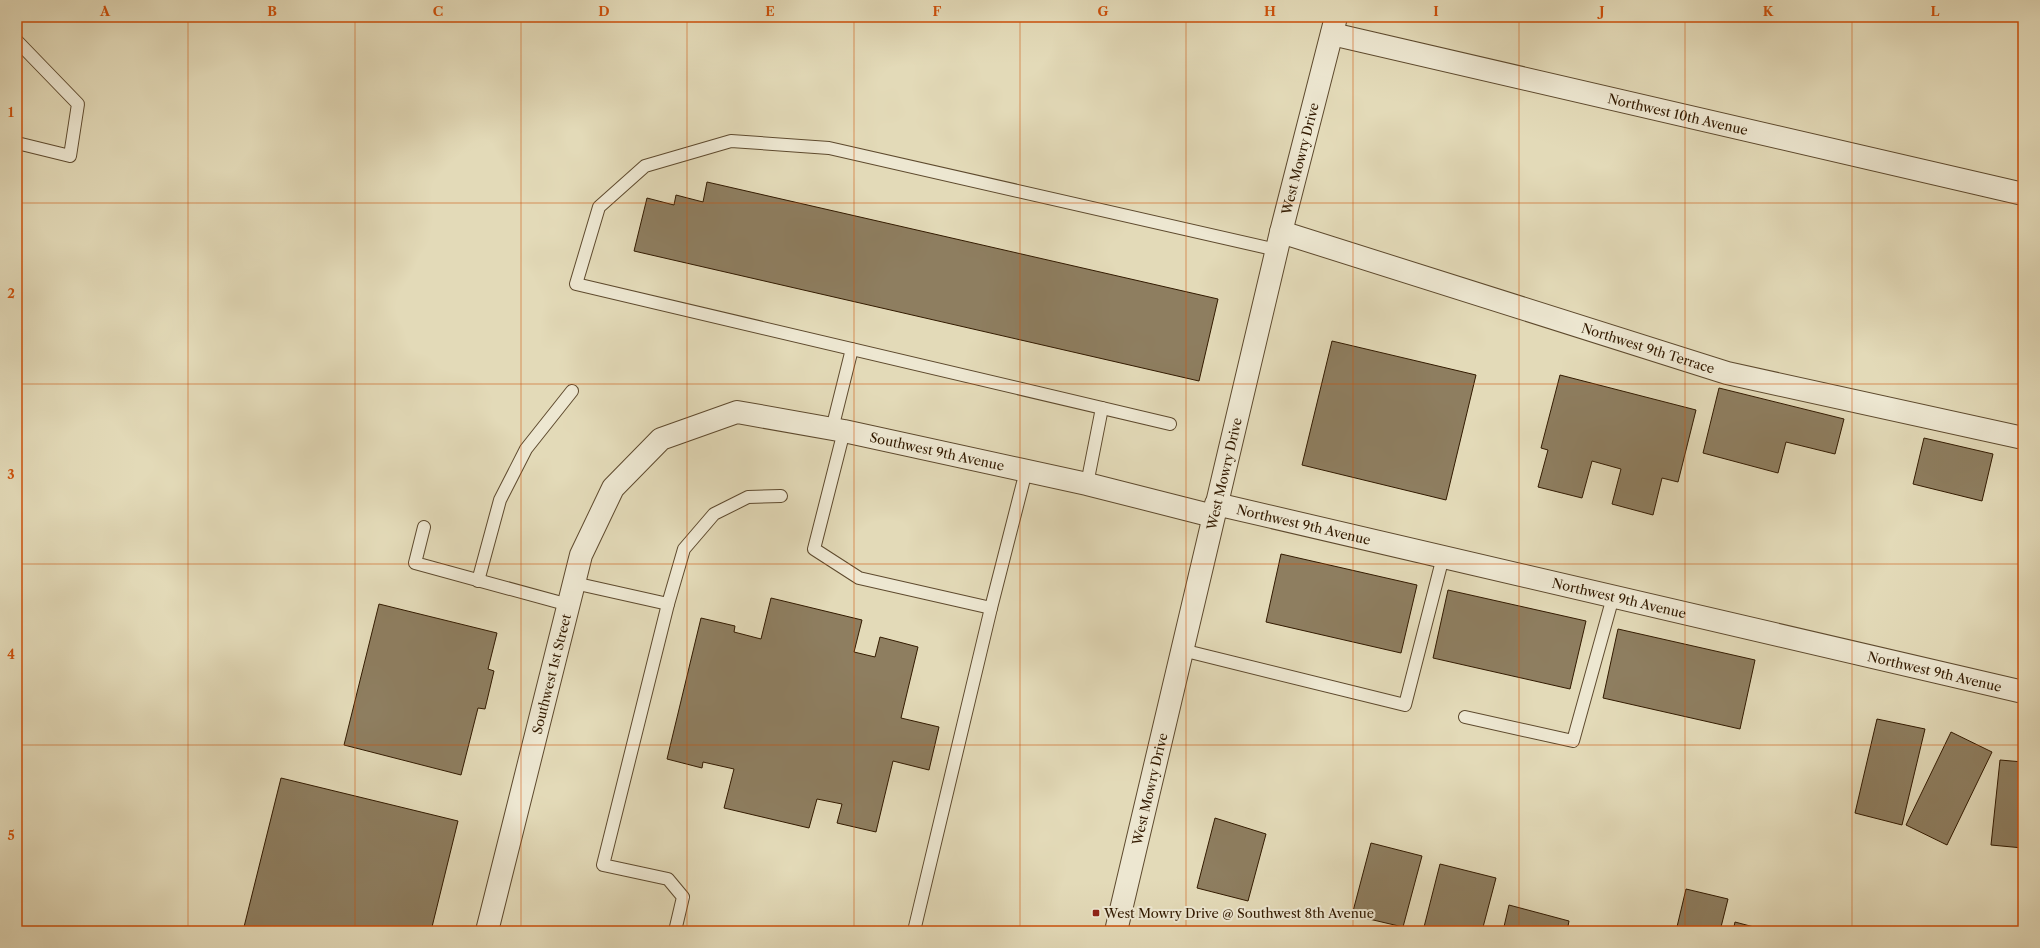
<svg xmlns="http://www.w3.org/2000/svg" width="2040" height="948" viewBox="0 0 2040 948" font-family="'Libre Caslon Text',serif">
<rect width="100%" height="100%" fill="#e3dab8"/>
<filter id="stains"><feTurbulence type="fractalNoise" baseFrequency=".005" numOctaves="4"/><feColorMatrix values="0 0 0 0 .2 0 0 0 0 .09 0 0 0 0 .02 0 0 0 .5 -.17"/></filter>
<radialGradient id="worn" r=".72"><stop offset=".6" stop-color="#630" stop-opacity="0"/><stop offset="1" stop-color="#630" stop-opacity=".3"/></radialGradient>
<g fill="#8e7e60" stroke="#321a00">
<path d="M 707,182 L 1218,299 L 1199,381 L 634,251 L 647,198 L 674,205 L 676,195 L 703,202 Z"/>
<path d="M 1332,341 L 1476,375 L 1446,500 L 1302,465 Z"/>
<path d="M 1560,375 L 1696,410 L 1678,482 L 1662,478 L 1653,515 L 1612,504 L 1621,469 L 1592,461 L 1582,498 L 1538,487 L 1548,450 L 1541,448 Z"/>
<path d="M 1719,388 L 1844,419 L 1835,454 L 1786,442 L 1778,473 L 1703,453 Z"/>
<path d="M 1924,438 L 1993,454 L 1982,501 L 1913,484 Z"/>
<path d="M 1281,554 L 1417,585 L 1401,653 L 1266,622 Z"/>
<path d="M 1448,590 L 1586,621 L 1570,689 L 1433,658 Z"/>
<path d="M 771,598 L 862,620 L 854,652 L 875,657 L 880,637 L 918,647 L 901,718 L 939,727 L 929,770 L 893,761 L 876,832 L 837,823 L 842,804 L 817,799 L 809,828 L 724,808 L 734,769 L 703,762 L 702,768 L 667,759 L 701,618 L 735,626 L 734,632 L 761,639 Z"/>
<path d="M 379,604 L 497,633 L 488,669 L 494,671 L 485,709 L 478,708 L 461,775 L 344,745 Z"/>
<path d="M 1618,629 L 1755,660 L 1740,729 L 1603,698 Z"/>
<path d="M 1877,719 L 1925,729 L 1902,825 L 1855,813 Z"/>
<path d="M 1951,732 L 1992,752 L 1947,845 L 1906,825 Z"/>
<path d="M 2000,760 L 2023,762 L 2023,848 L 1991,845 Z"/>
<path d="M 281,778 L 458,821 L 431,931 L 243,931 Z"/>
<path d="M 1215,818 L 1266,834 L 1248,901 L 1197,888 Z"/>
<path d="M 1371,843 L 1422,856 L 1403,927 L 1352,915 Z"/>
<path d="M 1440,864 L 1496,878 L 1482,931 L 1423,931 Z"/>
<path d="M 1686,889 L 1728,899 L 1720,931 L 1676,931 Z"/>
<path d="M 1509,905 L 1569,921 L 1567,931 L 1503,931 Z"/>
<path d="M 1735,922 L 1769,931 L 1733,931 Z"/>
</g>
<g fill="none" stroke-linecap="round" stroke-linejoin="round">
<g stroke="#5e4a2e" stroke-width="14">
<g id="service">
<path d="M 17,41 L 78,104 L 70,156 L 17,143"/>
<path d="M 1170,424 L 576,284 L 599,207 L 645,166 L 731,141 L 829,148 L 1277,250"/>
<path d="M 832,429 L 852,349"/>
<path d="M 844,431 L 814,549 L 859,578 L 991,608 L 1026,471"/>
<path d="M 1087,484 L 1102,408"/>
<path d="M 424,527 L 415,563 L 569,605"/>
<path d="M 478,581 L 500,500 L 526,449 L 572,391"/>
<path d="M 574,583 L 668,604 L 684,549 L 714,514 L 748,497 L 781,496"/>
<path d="M 668,604 L 603,865 L 668,879 L 683,897 L 675,931"/>
<path d="M 1182,650 L 1405,705 L 1443,557"/>
<path d="M 1465,717 L 1573,741 L 1613,597"/>
<path d="M 914,931 L 991,608"/>
</g>
</g>
<g stroke="#5e4a2e" stroke-width="24">
<g id="minor">
<path id="s1" d="M 1332,34 L 2023,194"/>
<path id="s2" d="M 1281,232 L 1727,373 L 2023,438"/>
<path id="s3" d="M 1216,504 L 2023,692"/>
<path id="s4" d="M 487,931 L 581,555 L 613,488 L 661,439 L 737,412 L 844,431 L 1087,484 L 1213,516"/>
</g>
</g>
<g stroke="#5e4a2e" stroke-width="24">
<g id="tertiary">
<path id="s5" d="M 1116,931 L 1281,232 L 1336,17"/>
</g>
</g>
<use href="#service" stroke="#ede7d1" stroke-width="12"/>
<use href="#minor" stroke="#ede7d1" stroke-width="22"/>
<use href="#tertiary" stroke="#ede7d1" stroke-width="22"/>
</g>
<path fill="none" stroke="#cd500a" stroke-width="1" stroke-opacity="0.55" d="M 188,17 L 188,931M 355,17 L 355,931M 521,17 L 521,931M 687,17 L 687,931M 854,17 L 854,931M 1020,17 L 1020,931M 1186,17 L 1186,931M 1353,17 L 1353,931M 1519,17 L 1519,931M 1685,17 L 1685,931M 1852,17 L 1852,931M 17,203 L 2023,203M 17,384 L 2023,384M 17,564 L 2023,564M 17,745 L 2023,745"/>
<rect fill="#8f2418" stroke="#ede7d1" stroke-width="1.5" x="1092" y="909" width="8" height="8" rx="2"/>
<g text-anchor="middle" dominant-baseline="central" stroke-width="4" stroke-linejoin="round" paint-order="stroke">
<g font-size="13" fill="#321a00" stroke="#ede7d1">
<text stroke="none"><textPath href="#s1" startOffset="355">Northwest 10th Avenue</textPath></text>
<text stroke="none"><textPath href="#s5" startOffset="794">West Mowry Drive</textPath></text>
<text stroke="none"><textPath href="#s2" startOffset="385">Northwest 9th Terrace</textPath></text>
<text stroke="none"><textPath href="#s4" startOffset="815">Southwest 9th Avenue</textPath></text>
<text stroke="none"><textPath href="#s5" startOffset="470">West Mowry Drive</textPath></text>
<text stroke="none"><textPath href="#s3" startOffset="90">Northwest 9th Avenue</textPath></text>
<text stroke="none"><textPath href="#s3" startOffset="414">Northwest 9th Avenue</textPath></text>
<text stroke="none"><textPath href="#s3" startOffset="738">Northwest 9th Avenue</textPath></text>
<text stroke="none"><textPath href="#s4" startOffset="265">Southwest 1st Street</textPath></text>
<text stroke="none"><textPath href="#s5" startOffset="146">West Mowry Drive</textPath></text>
</g>
<g font-size="13" fill="#321a00" stroke="#ede7d1" text-anchor="start">
<text x="1104" y="913">West Mowry Drive @ Southwest 8th Avenue</text>
</g>
</g>
<rect width="2040" height="948" fill="none" stroke="#e3dab8" stroke-width="44"/>
<rect x="22" y="22" width="1996" height="904" fill="none" stroke="#cd500a" stroke-width="1.5"/>
<g font-size="13" text-anchor="middle" font-weight="bold" fill="#cd500a">
<text x="105" y="16">A</text>
<text x="272" y="16">B</text>
<text x="438" y="16">C</text>
<text x="604" y="16">D</text>
<text x="770" y="16">E</text>
<text x="937" y="16">F</text>
<text x="1103" y="16">G</text>
<text x="1270" y="16">H</text>
<text x="1436" y="16">I</text>
<text x="1602" y="16">J</text>
<text x="1768" y="16">K</text>
<text x="1935" y="16">L</text>
<text x="11" y="117">1</text>
<text x="11" y="298">2</text>
<text x="11" y="479">3</text>
<text x="11" y="659">4</text>
<text x="11" y="840">5</text>
</g>
<rect width="100%" height="100%" filter="url(#stains)"/>
<rect width="100%" height="100%" fill="url(#worn)"/>
</svg>
